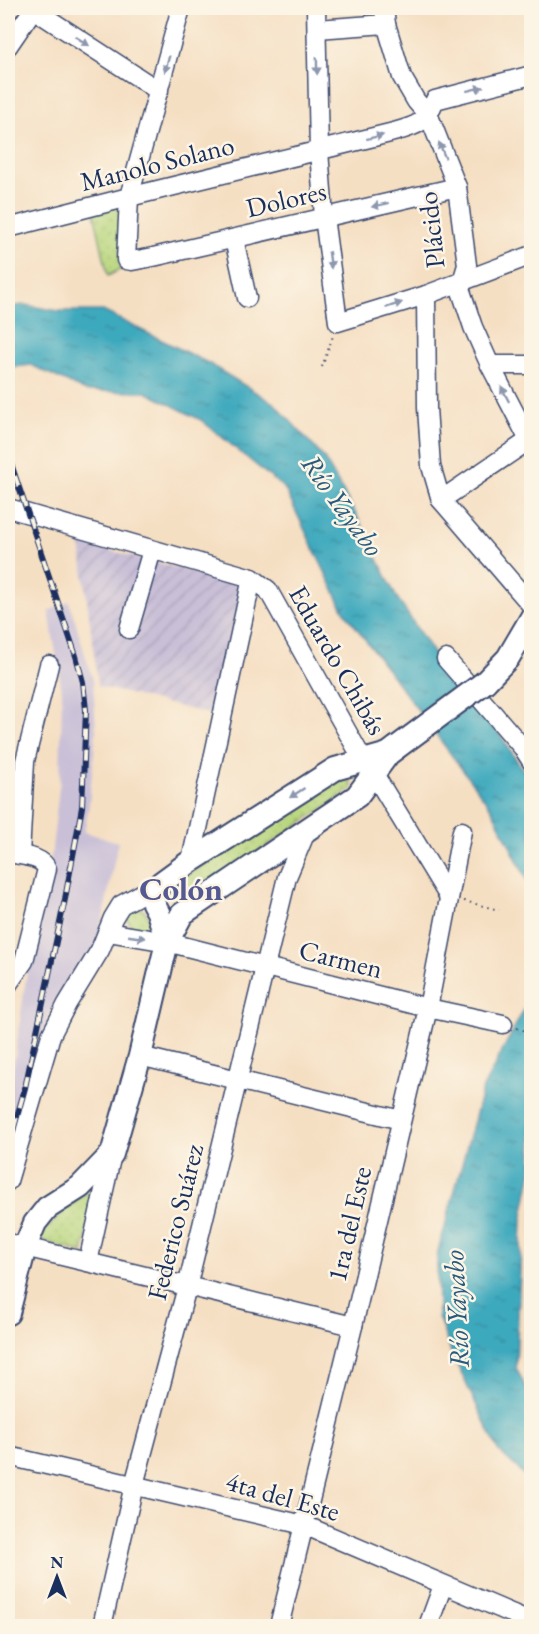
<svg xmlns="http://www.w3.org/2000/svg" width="539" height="1634" viewBox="0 0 539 1634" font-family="'EB Garamond',serif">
<defs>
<pattern id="industrial-furrows" width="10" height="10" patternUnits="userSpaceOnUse" patternTransform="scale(1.5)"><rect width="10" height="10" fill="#c9bfd7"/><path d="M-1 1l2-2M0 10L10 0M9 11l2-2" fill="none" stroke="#aca4bb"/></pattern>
<pattern id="park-dots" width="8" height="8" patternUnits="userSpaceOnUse" patternTransform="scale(1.5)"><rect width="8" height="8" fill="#b8d67d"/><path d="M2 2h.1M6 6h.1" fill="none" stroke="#9eb86e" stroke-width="1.8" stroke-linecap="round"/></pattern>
<pattern id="water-ripples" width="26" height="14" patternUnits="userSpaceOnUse" patternTransform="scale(1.5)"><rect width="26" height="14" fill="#3da9bd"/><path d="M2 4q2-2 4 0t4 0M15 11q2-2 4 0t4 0" fill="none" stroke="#328a9d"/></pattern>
</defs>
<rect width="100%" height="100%" fill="#fcf5e5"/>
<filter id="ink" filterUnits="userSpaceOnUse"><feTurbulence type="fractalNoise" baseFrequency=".0167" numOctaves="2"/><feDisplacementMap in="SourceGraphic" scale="12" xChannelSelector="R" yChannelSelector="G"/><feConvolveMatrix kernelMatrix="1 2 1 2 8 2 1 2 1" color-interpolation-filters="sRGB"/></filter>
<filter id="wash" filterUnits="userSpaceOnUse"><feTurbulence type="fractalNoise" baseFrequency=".008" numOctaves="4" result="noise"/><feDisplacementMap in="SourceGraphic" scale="24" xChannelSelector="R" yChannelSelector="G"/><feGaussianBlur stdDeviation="1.35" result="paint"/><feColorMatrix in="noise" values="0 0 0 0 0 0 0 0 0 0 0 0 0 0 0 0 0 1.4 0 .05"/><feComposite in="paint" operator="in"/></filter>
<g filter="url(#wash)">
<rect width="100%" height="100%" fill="#f5dfc3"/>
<path fill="url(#industrial-furrows)" d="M 80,543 L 245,585 L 212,715 L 98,686 Z"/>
<path fill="#c9bfd7" d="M 69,601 L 93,680 L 96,732 L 89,805 L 84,832 L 118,842 L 98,944 L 50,1013 L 13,1150 L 8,1148 L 8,1106 L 26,978 L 50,866 L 60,779 L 62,691 L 49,611 Z"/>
<g fill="url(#park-dots)" stroke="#6a826e" stroke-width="1.5">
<path d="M 123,205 L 121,269 L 108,276 L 94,212 Z"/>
<path d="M 342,778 L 351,781 L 352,789 L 184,901 L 172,899 L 169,893 L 172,885 L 336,780 Z"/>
<path d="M 132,907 C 147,907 150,916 150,930 L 146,933 C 135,932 129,925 126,915 Z"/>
<path d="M 97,1185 L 83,1253 L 37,1239 L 64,1210 Z"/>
</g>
<g fill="url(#water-ripples)" stroke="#2c6c8e" stroke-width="1.5">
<path d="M 25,305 L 59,311 L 103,311 L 208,363 L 275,404 L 324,458 L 357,516 L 396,596 L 440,664 L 501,736 L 531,782 L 531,905 L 526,878 L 491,808 L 344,611 L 285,489 L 201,420 L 146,392 L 86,391 L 31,365 L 8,368 L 8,307 Z"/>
<path d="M 531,996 L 532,1170 L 522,1221 L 516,1367 L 531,1399 L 531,1481 L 498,1450 L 451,1352 L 438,1316 L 437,1255 L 483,1088 Z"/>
</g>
</g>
<g filter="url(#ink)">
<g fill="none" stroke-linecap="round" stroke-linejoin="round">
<g stroke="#3c496d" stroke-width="21">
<g id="minor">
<path d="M 181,8 L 129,197 L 126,260 L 132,261 L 153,257 L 457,187"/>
<path d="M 316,8 L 319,151 L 324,217 L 338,322 L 426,295 L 532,255"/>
<path d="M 384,8 L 386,24 L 402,77 L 416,101 L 429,116 L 457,187 L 467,265 L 460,288 L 473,327 L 490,365 L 532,446"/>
<path d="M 33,9 L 159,91"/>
<path d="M 317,29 L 386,24"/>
<path d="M 8,46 L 34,8"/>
<path d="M 8,228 L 129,197 L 390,133 C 415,126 425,125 435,100 L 532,75"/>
<path d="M 234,239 L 247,298"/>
<path d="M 426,295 L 427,408 L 431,466 L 441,500 L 532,606"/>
<path d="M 490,365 L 532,365"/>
<path d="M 441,500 L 528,441"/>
<path d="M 8,508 L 252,578 L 268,590 L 363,760 L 374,774 L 449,897"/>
<path d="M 129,629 L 152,550"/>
<path d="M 446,659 L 523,748 L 532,762"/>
<path d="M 20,855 L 25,761 L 49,665"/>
<path d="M 191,861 L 252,578"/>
<path d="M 108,932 L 167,942 L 428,1008 L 503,1024"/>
<path d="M 8,984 L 24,961 L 47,869 C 42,856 22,856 9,853"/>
<path d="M 140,1056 L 401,1120"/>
<path d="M 8,1181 L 51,1035 L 67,1004 L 100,950 L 113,918 L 121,905 L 161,883"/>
<path d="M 8,1243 L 353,1326"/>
<path d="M 88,1262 L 112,1154"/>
<path d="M 8,1456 L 304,1525 L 532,1622"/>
<path d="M 102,1626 L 134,1485 L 187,1287 L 287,877 L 306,832"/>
<path d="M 279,1626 L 353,1326 L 428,1008 L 462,831"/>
<path d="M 428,1626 L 443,1585"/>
</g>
</g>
<g stroke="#3c496d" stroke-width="26">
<g id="major">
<path d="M 485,682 L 508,658 L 532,617"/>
<path d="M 167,942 L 158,912 L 153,903 L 154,895 L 161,883 L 191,861 L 335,769 L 388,754"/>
<path d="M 8,1313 L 25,1247 L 35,1223 L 47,1208 L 80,1187 L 112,1154 L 140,1056 L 167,942 L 182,914 L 357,796 L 388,754 L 396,748"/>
</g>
</g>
<g stroke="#3c496d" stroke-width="2" stroke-dasharray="1.5 4.5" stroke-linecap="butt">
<path d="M 322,367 L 333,336"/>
<path d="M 464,901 L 499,910"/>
<path d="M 517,1028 L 532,1033"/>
</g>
<use href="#minor" stroke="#fff" stroke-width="18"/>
<use href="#major" stroke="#fff" stroke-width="22"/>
<g stroke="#1b2f5e" stroke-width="6">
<path id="rail" d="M 8,455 L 76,656 L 83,682 L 86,710 L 82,807 L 65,899 L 25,1088 L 8,1149"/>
</g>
<use href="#rail" stroke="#fcf5e5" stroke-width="4" stroke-dasharray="11" stroke-linecap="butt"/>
<g stroke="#3c496d" stroke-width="26" stroke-linecap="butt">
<path id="major-bridge" d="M 396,748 L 485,682"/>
</g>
<use href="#major-bridge" stroke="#fff" stroke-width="22"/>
</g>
<defs><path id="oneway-solid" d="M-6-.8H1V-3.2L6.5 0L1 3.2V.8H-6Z" transform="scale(1.5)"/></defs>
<g fill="#8d97ae">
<use href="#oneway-solid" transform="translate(82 41) rotate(33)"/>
<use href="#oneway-solid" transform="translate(167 64) rotate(106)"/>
<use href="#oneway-solid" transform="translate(317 66) rotate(89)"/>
<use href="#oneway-solid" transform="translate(475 89) rotate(-14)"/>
<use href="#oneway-solid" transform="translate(375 137) rotate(-14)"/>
<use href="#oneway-solid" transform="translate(442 150) rotate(-112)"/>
<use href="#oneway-solid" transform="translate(380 205) rotate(167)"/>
<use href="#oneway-solid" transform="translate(330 260) rotate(82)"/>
<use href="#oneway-solid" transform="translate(394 305) rotate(-18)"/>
<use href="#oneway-solid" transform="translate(505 394) rotate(-117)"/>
<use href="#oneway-solid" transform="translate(297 793) rotate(147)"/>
<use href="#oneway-solid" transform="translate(137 937) rotate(8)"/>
</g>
</g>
<g text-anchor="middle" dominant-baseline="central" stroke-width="5" stroke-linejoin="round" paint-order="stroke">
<g font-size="27" fill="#1b2f5e" stroke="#fcf5e5">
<text transform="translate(157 163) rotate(-14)">Manolo Solano</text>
<text transform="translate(286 199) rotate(-13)">Dolores</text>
<text transform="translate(431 230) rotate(-96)">Plácido</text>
<text transform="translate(338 660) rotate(60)">Eduardo Chibás</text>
<text transform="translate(341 959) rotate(14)">Carmen</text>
<text transform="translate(175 1222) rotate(-76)">Federico Suárez</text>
<text transform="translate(349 1224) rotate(-77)">1ra del Este</text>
<text transform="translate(283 1496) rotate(16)">4ta del Este</text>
</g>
<g font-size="28" font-style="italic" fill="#275a7f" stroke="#fcf5e5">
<text transform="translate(343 505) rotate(54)">Río Yayabo</text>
<text transform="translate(456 1309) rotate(-93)">Río Yayabo</text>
</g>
<g font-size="33" font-weight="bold" fill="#555991" stroke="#fcf5e5">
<text x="181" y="888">Colón</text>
</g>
</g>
<rect width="539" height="1634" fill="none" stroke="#fcf5e5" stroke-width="30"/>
<g transform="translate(57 1577)" stroke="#fcf5e5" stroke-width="4.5" paint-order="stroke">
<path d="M0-4.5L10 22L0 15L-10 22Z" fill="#1b2f5e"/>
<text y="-9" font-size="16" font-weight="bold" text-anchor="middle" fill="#1b2f5e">N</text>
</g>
</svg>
